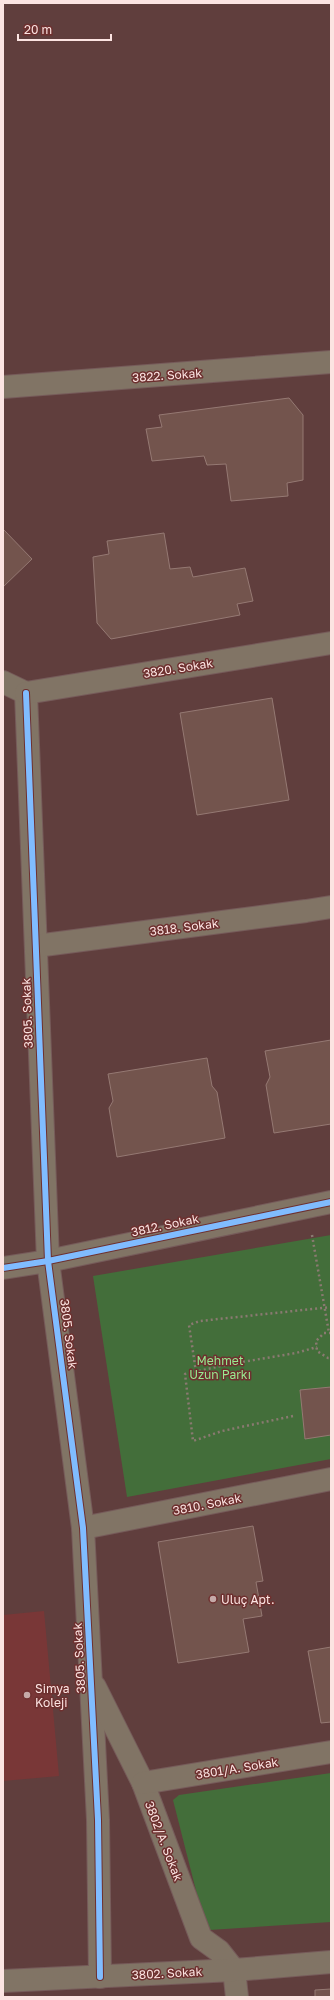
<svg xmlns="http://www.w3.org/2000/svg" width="334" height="2000" viewBox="0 0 334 2000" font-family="'Golos Text',sans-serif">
<rect width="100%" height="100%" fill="#603e3d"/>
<path fill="#793737" d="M 44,1611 L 59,1776 L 3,1781 L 3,1615 Z"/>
<g fill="#436e3a">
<path d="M 331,1235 L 331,1459 L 127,1497 L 93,1276 Z"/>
<path d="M 331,1773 L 331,1922 L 209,1930 L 204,1922 L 173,1800 L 179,1795 Z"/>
</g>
<g fill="#73544d" stroke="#957973">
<path d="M 289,398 L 303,415 L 303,480 L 287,483 L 288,496 L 231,501 L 226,464 L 207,465 L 204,456 L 152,461 L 146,429 L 162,427 L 159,415 Z"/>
<path d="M 3,529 L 32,559 L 3,587 Z"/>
<path d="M 164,533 L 170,569 L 190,567 L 193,577 L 245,568 L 253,601 L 237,604 L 240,615 L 111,639 L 97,623 L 93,557 L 109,554 L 107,541 Z"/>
<path d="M 272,698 L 289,800 L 197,815 L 180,713 Z"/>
<path d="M 331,1040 L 331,1124 L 274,1133 L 266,1085 L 270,1077 L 265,1051 Z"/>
<path d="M 207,1058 L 212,1086 L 217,1092 L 225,1138 L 117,1157 L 109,1108 L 113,1101 L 108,1074 Z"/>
<path d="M 331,1387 L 331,1435 L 305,1439 L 300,1390 Z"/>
<path d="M 253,1526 L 263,1581 L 256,1582 L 262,1616 L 243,1619 L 249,1652 L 178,1663 L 158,1542 Z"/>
<path d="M 331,1647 L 331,1722 L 321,1723 L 308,1651 Z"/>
<path d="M 331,1989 L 331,1997 L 315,1997 L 315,1990 Z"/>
</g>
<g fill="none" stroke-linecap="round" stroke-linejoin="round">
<g stroke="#765b5a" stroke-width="24">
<g id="minor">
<path d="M 3,387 L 331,362"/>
<path d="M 3,682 L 26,693"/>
<path d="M 26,693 L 48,1261 L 83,1528 L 98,1820 L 100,1977"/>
<path d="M 26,693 L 331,643"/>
<path d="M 36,946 L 306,911 L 331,907"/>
<path d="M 3,1268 L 48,1261 L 331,1202"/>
<path d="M 83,1528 L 331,1479"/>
<path d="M 95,1687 L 143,1783 L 201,1938 L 219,1951 L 234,1970 L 237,1997"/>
<path d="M 143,1783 L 331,1752"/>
<path d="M 3,1981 L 234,1970 L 331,1962"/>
</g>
</g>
<g stroke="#8a7a71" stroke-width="2.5" stroke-dasharray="2 3" stroke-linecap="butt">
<path d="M 312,1235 L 329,1333"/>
<path d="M 331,1333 L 324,1333 L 316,1341 L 317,1351 L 328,1358 L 331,1358"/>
<path d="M 196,1372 L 189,1325 L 200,1321 L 331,1307"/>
<path d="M 293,1416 L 222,1431 L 193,1441 L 185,1374 L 230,1364 L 296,1353 L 317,1347"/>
</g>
<use href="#minor" stroke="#817465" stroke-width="22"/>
<g stroke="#6e302f" stroke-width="8">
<g id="cycleway">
<path d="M 26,693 L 48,1261 L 83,1528 L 98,1820 L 100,1977"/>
<path d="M 3,1268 L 48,1261 L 331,1202"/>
</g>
</g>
<use href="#cycleway" stroke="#80bcff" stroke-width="6"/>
</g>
<g fill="#c5aaa8" stroke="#6e302f" stroke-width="1.5">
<circle cx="213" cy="1599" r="4"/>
<circle cx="27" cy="1695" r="4"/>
</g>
<g text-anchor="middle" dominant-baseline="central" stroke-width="3" stroke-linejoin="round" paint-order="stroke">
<g font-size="12" fill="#fce4e2" stroke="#6e302f">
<text transform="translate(167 375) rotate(-4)">3822. Sokak</text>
<text transform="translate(178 668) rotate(-9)">3820. Sokak</text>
<text transform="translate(184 927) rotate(-7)">3818. Sokak</text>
<text transform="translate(27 1013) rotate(-92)">3805. Sokak</text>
<text transform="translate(165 1225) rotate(-12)">3812. Sokak</text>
<text transform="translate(69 1334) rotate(83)">3805. Sokak</text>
<text transform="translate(207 1504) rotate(-11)">3810. Sokak</text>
<text transform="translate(79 1658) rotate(-93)">3805. Sokak</text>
<text transform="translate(237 1768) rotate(-9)">3801/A. Sokak</text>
<text transform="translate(164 1841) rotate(69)">3802/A. Sokak</text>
<text transform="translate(167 1973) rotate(-3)">3802. Sokak</text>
</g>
<g font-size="12" fill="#97ec91" stroke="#6e302f">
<text x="220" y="1360">Mehmet<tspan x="220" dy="14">Uzun Parkı</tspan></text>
</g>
<g font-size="12" fill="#fce4e2" stroke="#6e302f" text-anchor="start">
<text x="221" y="1599">Uluç Apt.</text>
<text x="35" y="1688">Simya<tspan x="35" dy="14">Koleji</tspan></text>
</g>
</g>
<rect width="334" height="2000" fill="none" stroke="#fce4e2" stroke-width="8"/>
<path d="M18 34v6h93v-6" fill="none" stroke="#fce4e2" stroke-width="2"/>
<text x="24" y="34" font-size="12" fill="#fce4e2" stroke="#6e302f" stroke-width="3" paint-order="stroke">20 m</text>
</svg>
